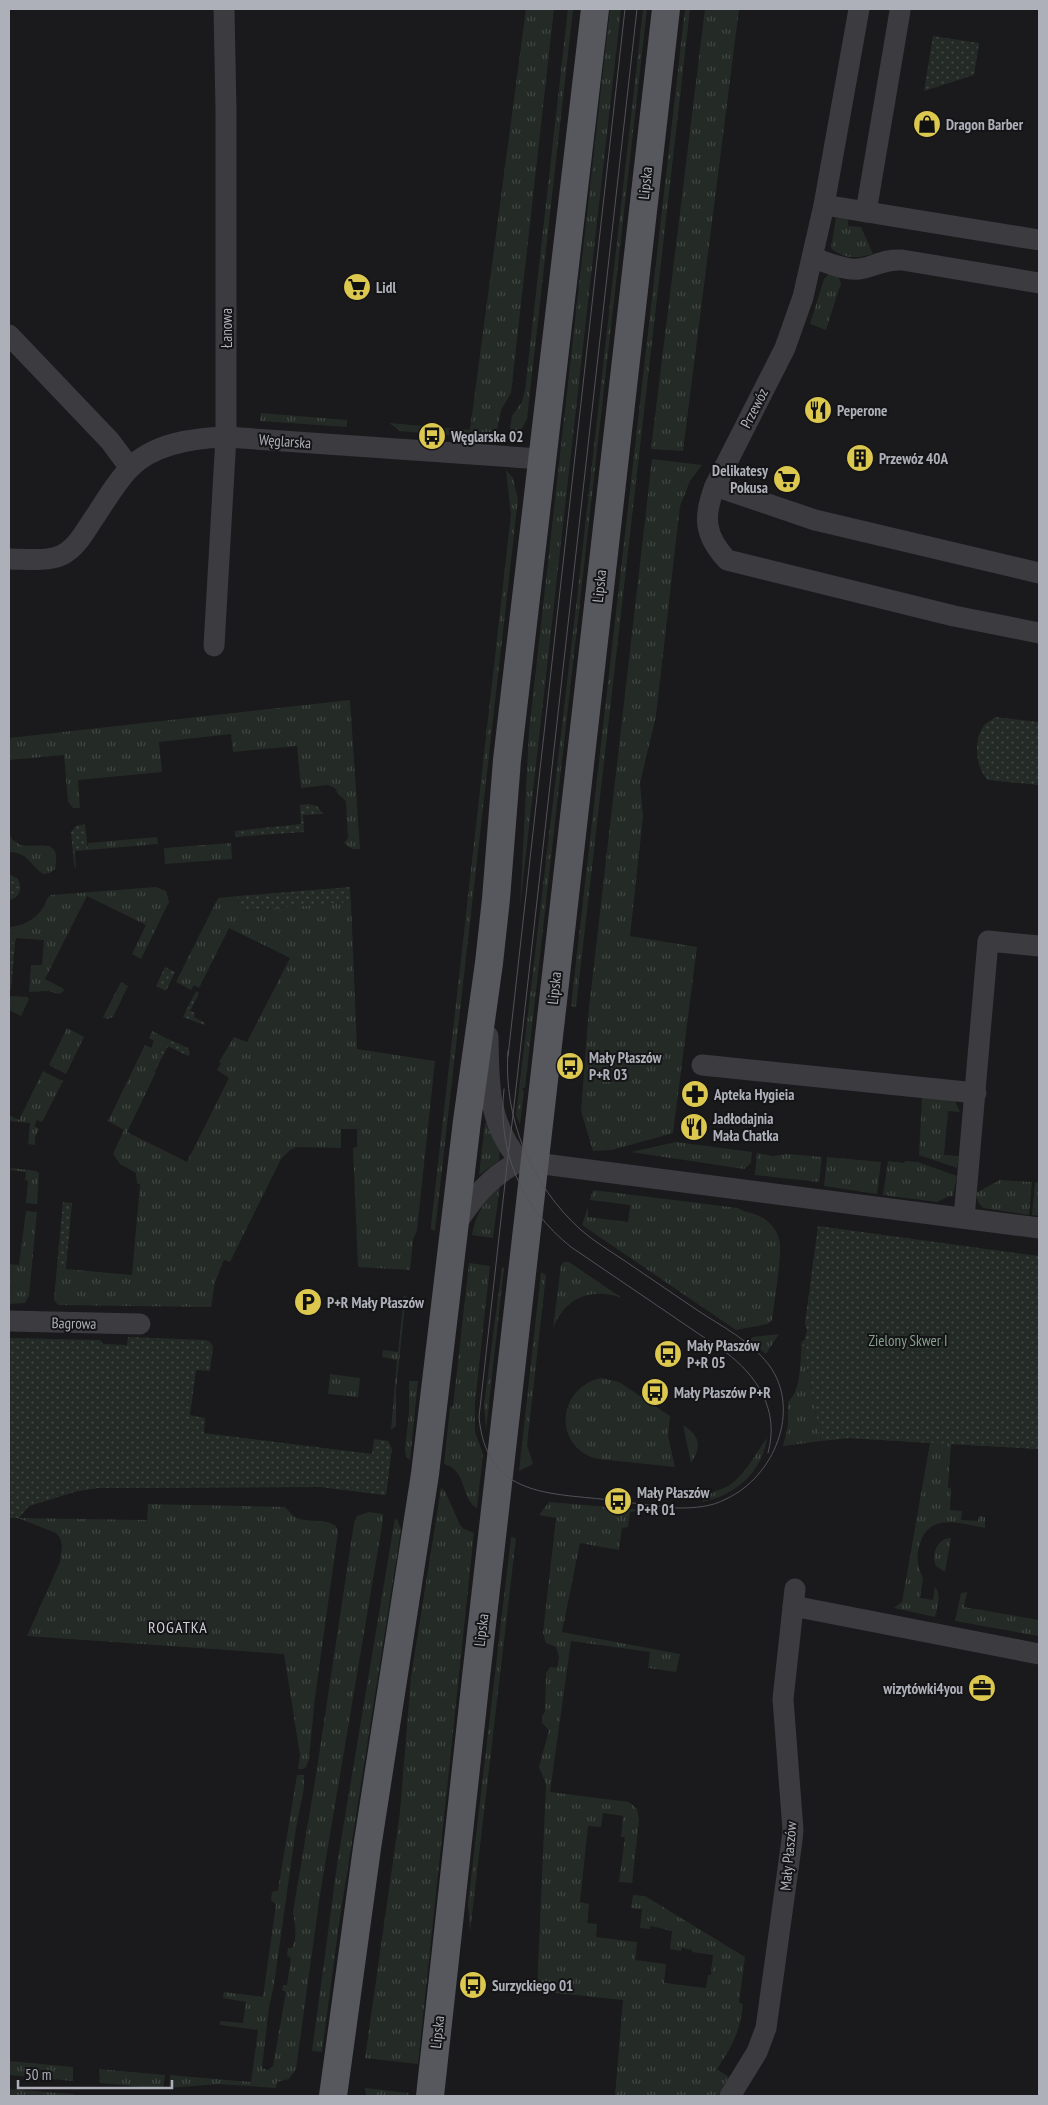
<svg xmlns="http://www.w3.org/2000/svg" width="1048" height="2105" viewBox="0 0 1048 2105" font-family="'PT Sans Narrow',sans-serif">
<defs>
<pattern id="grass-tufts" width="24" height="20" patternUnits="userSpaceOnUse" patternTransform="scale(1.25)"><rect width="24" height="20" fill="#242b26"/><path d="M3 7l-1-3M5 7V3M7 7l1-3M15 17l-1-3M17 17v-4M19 17l1-3" fill="none" stroke="#414743"/></pattern>
<pattern id="park-dots" width="8" height="8" patternUnits="userSpaceOnUse" patternTransform="scale(1.25)"><rect width="8" height="8" fill="#242b26"/><path d="M2 2h.1M6 6h.1" fill="none" stroke="#414743" stroke-width="1.8" stroke-linecap="round"/></pattern>
</defs>
<rect width="100%" height="100%" fill="#1a191b"/>
<g fill="url(#grass-tufts)">
<path d="M 526,9 L 554,9 L 511,393 L 501,410 L 497,430 L 492,439 L 400,431 L 389,423 L 470,430 Z"/>
<path d="M 568,9 L 573,9 L 527,419 L 519,434 L 508,442 L 512,416 L 522,402 L 525,390 Z"/>
<path d="M 610,9 L 621,9 L 520,907 L 529,731 Z"/>
<path d="M 643,9 L 647,9 L 525,1088 L 523,1088 L 522,1090 L 524,1091 L 520,1125 L 516,1115 L 577,598 Z"/>
<path d="M 685,9 L 690,9 L 576,1007 L 571,1006 Z"/>
<path d="M 705,9 L 739,9 L 683,451 L 651,449 Z"/>
<path d="M 836,218 L 848,219 L 848,226 L 861,227 L 873,254 C 857,259 843,259 831,248 Z"/>
<path d="M 829,274 L 838,276 L 841,283 L 826,330 L 810,324 L 824,279 Z"/>
<path d="M 261,413 L 347,420 L 347,427 L 260,421 Z"/>
<path d="M 652,459 L 702,465 L 690,481 L 680,506 L 656,716 L 640,783 L 643,817 L 630,936 L 697,947 L 673,1133 L 612,1150 L 593,1151 L 581,1111 L 589,1008 Z"/>
<path d="M 506,470 L 513,478 L 518,499 L 435,1231 L 431,1229 L 431,1226 L 511,514 Z"/>
<path d="M 350,700 L 360,849 L 352,849 L 344,843 L 348,838 L 346,801 L 338,794 L 335,788 L 328,785 L 301,788 L 297,746 L 233,752 L 231,734 L 159,742 L 162,772 L 78,780 L 80,808 L 73,808 L 68,802 L 64,755 L 9,760 L 9,738 Z"/>
<path d="M 9,832 L 12,839 L 20,845 C 38,849 62,835 55,869 L 50,873 L 43,874 C 29,864 29,853 9,852 Z"/>
<path d="M 157,837 L 158,844 L 88,850 L 88,843 Z"/>
<path d="M 231,843 L 232,859 L 165,864 L 164,848 Z"/>
<path d="M 156,887 L 166,891 L 169,902 L 141,959 L 132,954 L 146,925 L 87,896 L 45,979 L 64,989 L 63,992 L 58,994 L 49,991 L 29,992 L 31,965 L 42,965 L 44,940 L 16,938 L 15,943 L 9,942 L 9,927 C 22,926 35,920 43,908 C 46,903 46,898 51,895 Z"/>
<path d="M 238,896 L 239,911 L 351,902 L 357,1049 L 435,1061 L 417,1230 L 413,1240 L 410,1270 L 358,1267 L 353,1148 L 357,1147 L 357,1129 L 341,1129 L 341,1148 L 296,1147 L 290,1150 L 281,1159 L 230,1262 L 224,1260 L 215,1282 L 211,1307 L 58,1305 L 54,1300 L 57,1266 L 66,1267 L 66,1269 L 132,1275 L 140,1184 L 137,1184 L 136,1173 L 120,1164 L 113,1154 L 124,1130 L 108,1121 L 145,1045 L 151,1048 L 154,1041 L 149,1038 L 152,1031 L 168,1039 L 152,1070 L 156,1072 L 127,1132 L 187,1162 L 229,1078 L 217,1070 L 221,1063 L 219,1062 L 234,1037 L 247,1042 L 290,958 L 229,928 L 199,988 L 194,985 L 191,990 L 176,982 L 218,898 Z"/>
<path d="M 121,982 L 128,986 L 113,1017 L 107,1019 L 103,1017 Z"/>
<path d="M 9,996 L 27,997 L 29,999 L 21,1016 L 9,1010 Z"/>
<path d="M 67,1028 L 84,1037 L 66,1074 L 49,1065 Z"/>
<path d="M 43,1071 L 63,1081 L 42,1122 L 37,1120 L 34,1126 L 39,1129 L 35,1137 L 35,1145 L 28,1144 L 30,1123 L 9,1121 L 9,1115 L 19,1120 Z"/>
<path d="M 922,1097 L 955,1101 L 960,1112 L 948,1111 L 944,1155 L 959,1156 L 957,1168 L 919,1155 Z"/>
<path d="M 485,1123 L 487,1123 L 490,1132 L 500,1148 L 499,1161 L 479,1175 Z"/>
<path d="M 676,1142 L 752,1152 L 751,1163 L 744,1169 L 631,1152 Z"/>
<path d="M 757,1153 L 773,1156 L 787,1154 L 822,1157 L 819,1182 L 755,1175 Z"/>
<path d="M 827,1157 L 881,1162 L 877,1194 L 824,1186 Z"/>
<path d="M 888,1161 L 904,1163 L 905,1161 L 918,1162 L 957,1176 L 953,1196 L 949,1196 L 937,1202 L 883,1195 Z"/>
<path d="M 12,1168 L 36,1171 L 39,1173 L 37,1204 L 26,1203 L 28,1181 L 25,1180 L 26,1172 L 9,1170 Z"/>
<path d="M 1000,1180 L 1032,1182 L 1029,1215 L 983,1208 L 978,1202 L 976,1193 Z"/>
<path d="M 1035,1182 L 1039,1183 L 1039,1216 L 1032,1215 Z"/>
<path d="M 500,1185 L 493,1238 L 472,1235 C 475,1214 485,1200 500,1185 Z"/>
<path d="M 593,1190 L 738,1208 C 747,1214 758,1213 766,1220 C 772,1225 777,1231 779,1239 C 783,1252 774,1303 772,1320 L 768,1324 L 736,1330 L 582,1225 L 588,1207 L 588,1217 L 628,1222 L 630,1205 L 590,1200 Z"/>
<path d="M 26,1211 L 37,1212 L 29,1296 L 25,1303 L 9,1304 L 9,1264 L 19,1265 Z"/>
<path d="M 564,1262 L 569,1262 L 622,1298 C 591,1287 564,1298 553,1329 L 561,1265 Z"/>
<path d="M 469,1263 L 490,1266 L 475,1403 L 475,1432 L 483,1454 L 477,1508 C 460,1499 468,1470 444,1464 L 450,1407 L 453,1406 Z"/>
<path d="M 502,1267 L 504,1268 L 486,1430 L 484,1405 Z"/>
<path d="M 541,1272 L 546,1275 L 527,1445 L 533,1464 L 519,1471 Z"/>
<path d="M 404,1296 L 406,1296 L 396,1390 L 396,1426 L 391,1430 L 397,1360 L 382,1357 L 383,1350 L 398,1352 Z"/>
<path d="M 779,1334 L 766,1354 L 749,1340 L 753,1337 Z"/>
<path d="M 815,1339 L 1039,1449 L 951,1444 L 948,1488 L 951,1488 L 950,1510 L 962,1511 L 961,1520 L 978,1521 L 979,1516 L 985,1517 L 985,1528 C 958,1523 927,1512 919,1547 C 916,1558 918,1569 923,1578 L 920,1598 L 933,1600 L 935,1587 C 942,1595 937,1608 935,1617 L 894,1608 L 902,1602 L 930,1443 L 849,1438 L 828,1440 Z"/>
<path d="M 802,1341 L 804,1341 L 806,1363 L 821,1441 L 783,1446 L 788,1426 L 788,1402 C 802,1390 800,1359 802,1341 Z"/>
<path d="M 330,1374 L 360,1378 L 358,1397 L 328,1394 Z"/>
<path d="M 601,1378 L 619,1382 L 670,1416 L 668,1436 L 675,1467 L 598,1459 C 553,1448 556,1388 601,1378 Z"/>
<path d="M 409,1381 L 418,1381 L 410,1460 L 406,1457 L 405,1450 L 409,1412 Z"/>
<path d="M 683,1425 C 700,1436 702,1446 691,1463 Z"/>
<path d="M 767,1438 C 762,1473 735,1495 702,1502 C 708,1490 720,1492 731,1484 C 746,1473 756,1453 767,1438 Z"/>
<path d="M 387,1482 L 386,1495 L 321,1487 L 98,1488 L 77,1491 L 29,1506 L 19,1518 L 147,1520 L 148,1504 L 285,1507 C 288,1510 292,1516 297,1518 C 310,1523 325,1518 336,1526 L 338,1532 L 315,1697 L 309,1759 L 306,1767 L 303,1769 L 298,1769 L 300,1755 L 284,1654 L 27,1636 L 60,1562 L 62,1546 L 60,1538 L 56,1533 L 18,1518 L 9,1518 L 9,1501 L 74,1488 Z"/>
<path d="M 441,1488 L 445,1491 L 460,1525 L 464,1529 L 474,1533 L 418,2064 L 365,2058 L 400,1812 L 411,1677 Z"/>
<path d="M 549,1502 L 643,1510 L 630,1512 L 628,1527 L 622,1528 L 619,1550 L 580,1543 L 562,1632 L 680,1654 L 676,1672 L 648,1668 L 650,1652 L 571,1641 L 550,1792 L 629,1802 L 637,1809 L 639,1820 L 632,1883 L 619,1882 L 625,1837 L 621,1837 L 623,1816 L 603,1813 L 601,1827 L 588,1826 L 580,1902 L 589,1904 L 587,1923 L 597,1924 L 596,1937 L 637,1942 L 635,1960 L 666,1964 L 664,1983 L 706,1988 L 708,1975 L 711,1975 L 713,1955 L 692,1952 L 692,1950 L 682,1948 L 681,1951 L 670,1949 L 672,1931 L 651,1926 L 650,1929 L 640,1928 L 642,1909 L 631,1908 L 633,1895 L 645,1896 L 745,1957 L 739,2003 L 743,2004 C 740,2033 732,2046 717,2069 L 729,2077 L 718,2096 L 615,2096 L 623,2000 L 537,1991 L 546,1784 L 539,1767 L 549,1730 L 542,1723 L 542,1716 L 545,1712 L 546,1673 L 550,1667 L 557,1668 L 559,1657 L 556,1647 L 546,1643 L 543,1633 L 556,1518 L 539,1515 Z"/>
<path d="M 369,1512 L 383,1514 L 383,1520 L 321,1888 L 296,2069 L 289,2079 L 277,2082 L 276,2088 L 218,2084 L 169,2088 L 170,2075 L 251,2082 L 258,2030 L 220,2025 L 220,2021 L 243,2023 L 246,2002 L 223,1998 L 224,1992 L 263,1997 L 276,1904 L 271,1900 L 272,1892 L 278,1890 L 297,1775 L 304,1775 L 304,1788 L 296,1828 L 274,1985 L 269,2007 L 262,2068 L 268,2070 L 273,2066 L 286,1992 L 282,1990 L 283,1985 L 287,1985 L 291,1959 L 287,1955 L 288,1948 L 292,1948 C 298,1937 295,1923 293,1912 L 316,1775 L 354,1523 L 357,1516 Z"/>
<path d="M 395,1518 L 398,1521 L 401,1530 L 339,1924 L 322,2052 L 312,2051 L 338,1858 Z"/>
<path d="M 511,1537 L 516,1538 L 470,1932 L 468,1904 Z"/>
<path d="M 951,1538 L 945,1572 L 936,1566 C 931,1554 937,1538 951,1538 Z"/>
<path d="M 967,1592 L 964,1607 L 1039,1620 L 1039,1636 L 955,1621 L 961,1593 Z"/>
<path d="M 9,2061 L 73,2067 L 73,2081 L 9,2075 Z"/>
<path d="M 99,2069 L 165,2075 L 163,2089 L 100,2083 Z"/>
<path d="M 365,2088 L 409,2093 L 407,2096 L 366,2096 Z"/>
<path d="M 9,2089 L 74,2094 L 74,2096 L 9,2096 Z"/>
</g>
<g fill="url(#park-dots)">
<path d="M 933,36 L 979,43 L 974,75 L 924,91 Z"/>
<path d="M 995,717 L 1039,722 L 1039,785 L 988,780 C 976,769 973,742 983,727 C 985,723 992,720 995,717 Z"/>
<path d="M 308,804 L 317,806 L 323,814 L 303,815 L 304,832 L 235,837 L 235,831 L 301,824 L 300,805 Z"/>
<path d="M 85,824 L 88,850 L 75,851 L 76,870 L 74,864 L 71,832 L 76,826 Z"/>
<path d="M 9,874 L 18,879 C 23,889 20,898 9,900 Z"/>
<path d="M 350,887 L 351,902 L 239,911 L 238,896 Z"/>
<path d="M 9,942 L 15,943 L 11,990 L 9,990 Z"/>
<path d="M 165,967 L 175,972 L 166,991 L 156,986 Z"/>
<path d="M 196,991 L 199,993 L 190,1011 L 195,1013 L 194,1017 L 205,1023 L 204,1025 L 183,1017 Z"/>
<path d="M 168,1039 L 188,1048 L 190,1054 L 188,1056 L 168,1046 L 155,1071 L 152,1070 Z"/>
<path d="M 63,1202 L 72,1203 L 66,1267 L 57,1266 Z"/>
<path d="M 818,1226 L 1039,1256 L 1039,1449 L 849,1438 L 821,1441 L 806,1363 L 804,1341 L 807,1331 L 805,1323 Z"/>
<path d="M 128,1337 L 205,1340 L 209,1341 L 213,1346 L 210,1371 L 196,1370 L 190,1415 L 205,1418 L 204,1433 L 372,1454 L 374,1439 L 388,1441 L 392,1449 L 386,1495 L 321,1487 L 98,1488 L 77,1491 L 29,1506 L 18,1518 L 9,1518 L 9,1338 L 100,1340 L 103,1344 L 127,1345 Z"/>
</g>
<g fill="none" stroke-linecap="round" stroke-linejoin="round">
<g stroke="#3b3b40" stroke-width="21">
<path d="M 859,9 L 824,205 L 803,297 L 785,348 L 715,486 C 703,517 704,535 727,560 L 954,616 L 1039,633"/>
<path d="M 824,205 L 1039,240"/>
<path d="M 866,212 L 900,11"/>
<path d="M 813,258 C 827,262 845,271 859,269 C 876,267 882,259 902,260 L 1039,283"/>
<path d="M 9,335 L 110,441 L 130,468"/>
<path d="M 715,486 L 815,520 L 1039,573"/>
<path d="M 9,559 C 25,559 47,562 62,555 C 76,548 84,533 92,521 C 104,504 115,483 130,468 C 154,443 194,438 226,437 L 541,459"/>
<path d="M 214,646 L 226,437 L 226,110 L 224,9"/>
<path d="M 488,1036 C 489,1084 487,1122 520,1161"/>
<path d="M 702,1065 L 976,1093"/>
<path d="M 964,1218 L 988,941 L 1039,946"/>
<path d="M 456,1224 C 475,1196 489,1177 520,1161 L 1039,1228"/>
<path d="M 9,1321 L 140,1324"/>
<path d="M 793,1606 L 1039,1654"/>
<path d="M 730,2096 L 757,2052 L 766,2028 L 792,1840 L 793,1830 L 783,1699 L 795,1589"/>
</g>
<g stroke="#57575e" stroke-width="28">
<path d="M 333,2096 L 367,1848 L 425,1474 L 467,1121 L 489,963 L 496,899 L 507,760 L 595,9"/>
<path d="M 430,2096 L 476,1677 L 666,9"/>
</g>
<g stroke="#525258" stroke-width="1">
<path d="M 508,1051 C 503,1118 531,1185 581,1230 C 595,1242 610,1251 625,1261 C 649,1277 673,1294 697,1310 C 721,1326 751,1341 769,1365 C 802,1410 774,1477 726,1499 C 711,1507 695,1508 678,1508 C 653,1506 627,1502 601,1499 C 542,1493 486,1493 479,1417 L 508,1156 L 513,1115 L 637,9"/>
<path d="M 508,1056 L 625,9"/>
<path d="M 504,1089 C 497,1152 522,1208 571,1247 L 724,1351 C 757,1375 780,1410 768,1453"/>
</g>
</g>
<defs>
<g id="shop-disc" transform="scale(1.4375)"><circle r="9.5" fill="#ddc84f" stroke="#151416"/><path d="M-5-2.5h2.3a2.7 3.5 0 0 1 5.4 0H5L5.5 6h-11ZM-1.5-2.5h3a1.5 2.3 0 0 0-3 0Z" fill="#111"/></g>
<g id="supermarket-disc" transform="scale(1.4375)"><circle r="9.5" fill="#ddc84f" stroke="#151416"/><path d="M-6-5.5h2.5l.6 2H6L4.5 2H-2.5L-4.4-4H-6ZM-1.5 3.2a1.3 1.3 0 1 0 .1 0ZM3 3.2a1.3 1.3 0 1 0 .1 0Z" fill="#111"/></g>
<g id="restaurant-disc" transform="scale(1.4375)"><circle r="9.5" fill="#ddc84f" stroke="#151416"/><path d="M-5-6h1v4h1v-4h1v4h1v-4h1v5L-1.5 .5V6h-2V.5L-5-1ZM5-6V6H3V1.5H1.5Q1.5-4 5-6Z" fill="#111"/></g>
<g id="bus-disc" transform="scale(1.4375)"><circle r="9.5" fill="#ddc84f" stroke="#151416"/><path d="M-5-6H5V4H4V6H2V4H-2V6H-4V4H-5ZM-3.5-4V0h7V-4ZM-3.5 1.2v1.5H-2V1.2ZM2 1.2v1.5H3.5V1.2Z" fill="#111"/></g>
<g id="building-disc" transform="scale(1.4375)"><circle r="9.5" fill="#ddc84f" stroke="#151416"/><path d="M-4-6H4V6H1V3H-1V6H-4ZM-2.5-4.3h1.7v1.8h-1.7ZM.8-4.3h1.7v1.8H.8ZM-2.5-1h1.7V.8h-1.7ZM.8-1h1.7V.8H.8Z" fill="#111"/></g>
<g id="pharmacy-disc" transform="scale(1.4375)"><circle r="9.5" fill="#ddc84f" stroke="#151416"/><path d="M-2-6h4v4h4v4h-4v4h-4v-4h-4v-4h4Z" fill="#111"/></g>
<g id="parking-disc" transform="scale(1.4375)"><circle r="9.5" fill="#ddc84f" stroke="#151416"/><path d="M-3.5-5.5H1a3.5 3.5 0 0 1 0 7H-1V5.5H-3.5ZM-1-3.4V-.6H.8a1.4 1.4 0 0 0 0-2.8Z" fill="#111"/></g>
<g id="office-disc" transform="scale(1.4375)"><circle r="9.5" fill="#ddc84f" stroke="#151416"/><path d="M-6-3h4V-5.5h4V-3h4V5H-6ZM-1-4.5V-3h2v-1.5ZM-6 0V1H6V0Z" fill="#111"/></g>
</defs>
<g fill-rule="evenodd">
<use href="#shop-disc" x="927" y="124"/>
<use href="#supermarket-disc" x="357" y="287"/>
<use href="#restaurant-disc" x="818" y="410"/>
<use href="#bus-disc" x="432" y="436"/>
<use href="#building-disc" x="860" y="458"/>
<use href="#supermarket-disc" x="787" y="479"/>
<use href="#bus-disc" x="570" y="1066"/>
<use href="#pharmacy-disc" x="695" y="1094"/>
<use href="#restaurant-disc" x="694" y="1127"/>
<use href="#parking-disc" x="308" y="1302"/>
<use href="#bus-disc" x="668" y="1354"/>
<use href="#bus-disc" x="655" y="1392"/>
<use href="#bus-disc" x="618" y="1501"/>
<use href="#office-disc" x="982" y="1688"/>
<use href="#bus-disc" x="473" y="1985"/>
</g>
<g text-anchor="middle" dominant-baseline="central" stroke-width="4" stroke-linejoin="round" paint-order="stroke">
<g font-size="15" font-weight="bold" fill="#adafb9" stroke="#151416" text-anchor="start">
<text x="946" y="124">Dragon Barber</text>
<text x="376" y="287">Lidl</text>
<text x="837" y="410">Peperone</text>
<text x="451" y="436">Węglarska 02</text>
<text x="879" y="458">Przewóz 40A</text>
<text x="768" y="470" text-anchor="end">Delikatesy<tspan x="768" dy="17">Pokusa</tspan></text>
<text x="589" y="1057">Mały Płaszów<tspan x="589" dy="17">P+R 03</tspan></text>
<text x="714" y="1094">Apteka Hygieia</text>
<text x="713" y="1118">Jadłodajnia<tspan x="713" dy="17">Mała Chatka</tspan></text>
<text x="327" y="1302">P+R Mały Płaszów</text>
<text x="687" y="1345">Mały Płaszów<tspan x="687" dy="17">P+R 05</tspan></text>
<text x="674" y="1392">Mały Płaszów P+R</text>
<text x="637" y="1492">Mały Płaszów<tspan x="637" dy="17">P+R 01</tspan></text>
<text x="963" y="1688" text-anchor="end">wizytówki4you</text>
<text x="492" y="1985">Surzyckiego 01</text>
</g>
<g font-size="15" fill="#adafb9" stroke="#151416">
<text transform="translate(645 183) rotate(-84)">Lipska</text>
<text transform="translate(226 328) rotate(-90)">Łanowa</text>
<text transform="translate(754 408) rotate(-63)">Przewóz</text>
<text transform="translate(285 441) rotate(4)">Węglarska</text>
<text transform="translate(599 586) rotate(-84)">Lipska</text>
<text transform="translate(554 988) rotate(-84)">Lipska</text>
<text transform="translate(74 1323) rotate(1)">Bagrowa</text>
<text transform="translate(481 1630) rotate(-83)">Lipska</text>
<text transform="translate(788 1856) rotate(-85)">Mały Płaszów</text>
<text transform="translate(437 2032) rotate(-84)">Lipska</text>
</g>
<g font-size="15" fill="#87a28d" stroke="#151416">
<text x="908" y="1340">Zielony Skwer I</text>
</g>
<g font-size="16" letter-spacing="1" fill="#ceced6" stroke="#151416">
<text x="178" y="1627">ROGATKA</text>
</g>
</g>
<rect width="1048" height="2105" fill="none" stroke="#adafb9" stroke-width="20"/>
<path d="M18 2080v8h154v-8" fill="none" stroke="#adafb9" stroke-width="2.5"/>
<text x="25" y="2080" font-size="15" fill="#adafb9" stroke="#151416" stroke-width="4" paint-order="stroke">50 m</text>
</svg>
